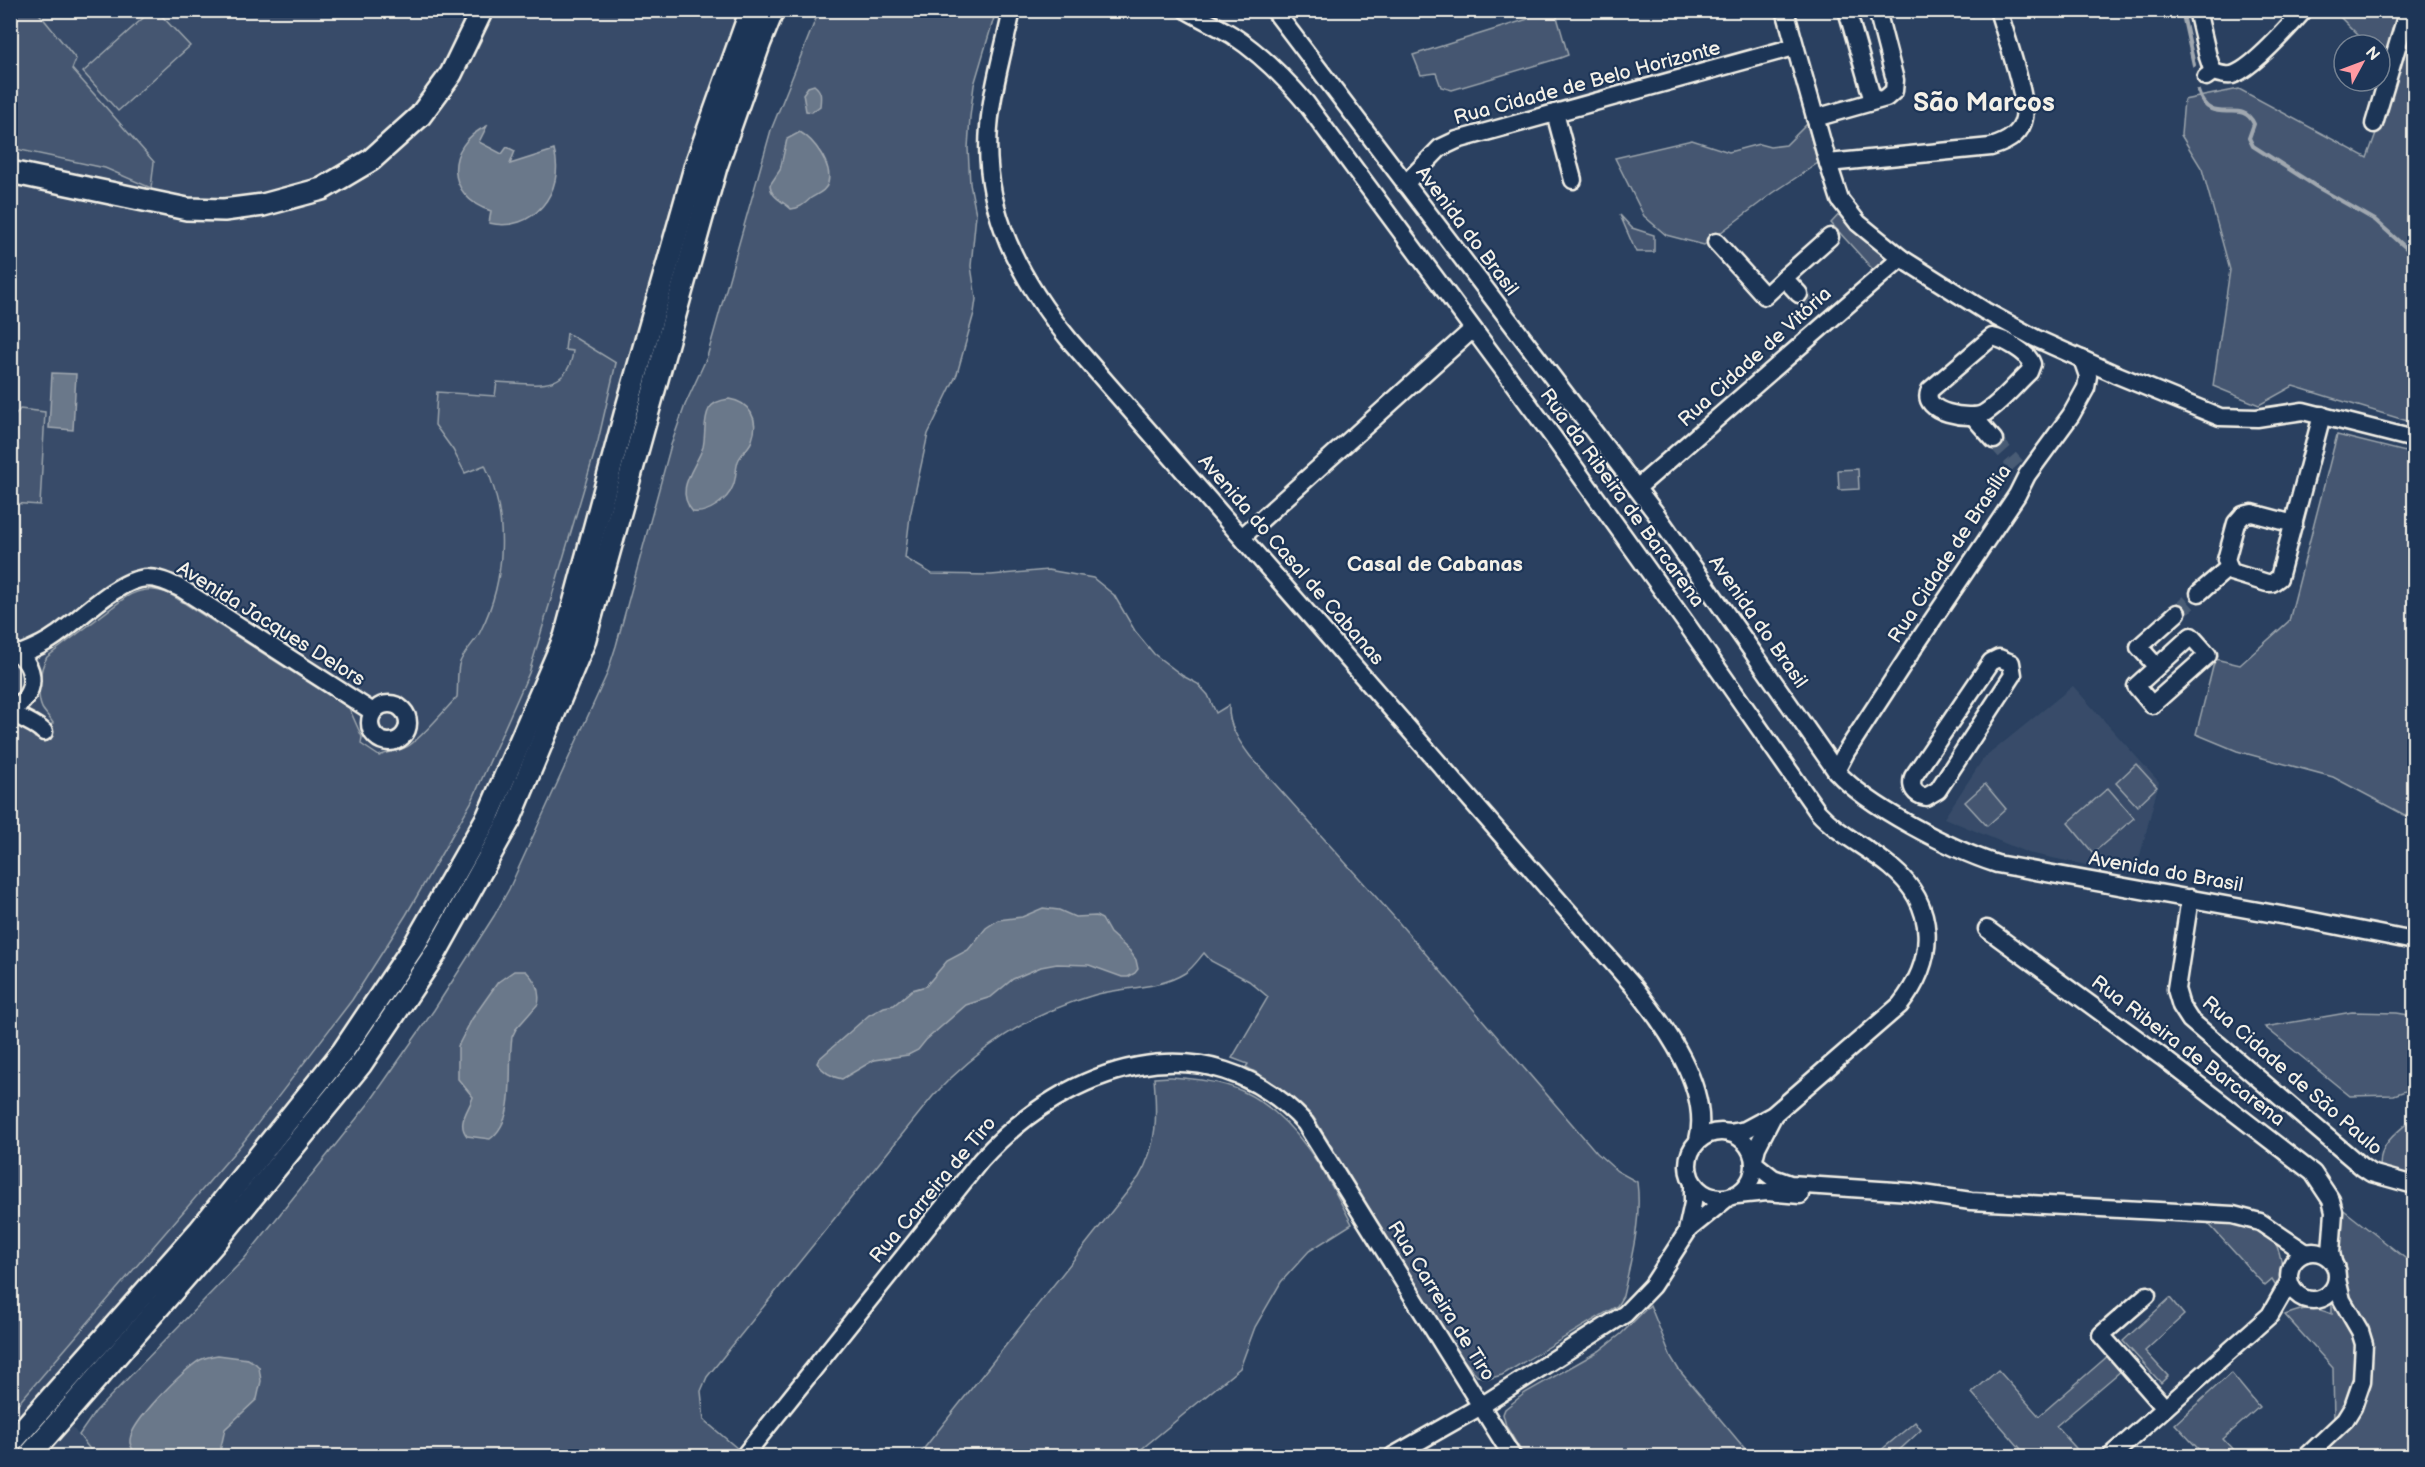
<svg xmlns="http://www.w3.org/2000/svg" width="2425" height="1467" viewBox="0 0 2425 1467" font-family="'Balsamiq Sans',sans-serif">
<rect width="100%" height="100%" fill="#2a4060"/>
<filter id="ink" filterUnits="userSpaceOnUse"><feTurbulence type="fractalNoise" baseFrequency=".0167" numOctaves="2"/><feDisplacementMap in="SourceGraphic" scale="12" xChannelSelector="R" yChannelSelector="G"/><feConvolveMatrix kernelMatrix="1 2 1 2 8 2 1 2 1" color-interpolation-filters="sRGB"/></filter>
<g filter="url(#ink)">
<g fill="#374c69">
<path d="M 10,11 L 741,11 L 695,134 L 594,499 L 555,627 L 532,692 L 487,797 L 432,901 L 348,1029 L 222,1187 L 43,1390 L 95,1456 L 11,1456 Z"/>
<path d="M 2073,686 L 2159,782 L 2135,875 L 2028,853 L 1944,818 L 1983,759 Z"/>
</g>
<g fill="#445771" stroke="#9ca4ac" stroke-width="1.5">
<path d="M 1555,10 L 1568,55 L 1560,58 L 1452,90 L 1441,87 L 1436,73 L 1421,75 L 1413,55 L 1528,19 L 1526,11 Z"/>
<path d="M 10,11 L 37,11 L 76,59 L 72,69 L 154,162 L 151,188 L 105,168 L 11,148 Z"/>
<path d="M 151,11 L 157,11 L 190,46 L 118,111 L 83,72 Z"/>
<path d="M 819,11 L 996,11 L 974,85 L 970,117 L 968,148 L 970,184 L 976,214 L 971,266 L 976,299 L 974,313 L 957,374 L 928,434 L 910,516 L 905,558 L 932,574 L 991,575 L 1048,570 L 1093,578 L 1114,595 L 1135,631 L 1154,654 L 1183,676 L 1198,684 L 1208,695 L 1216,713 L 1229,705 C 1228,725 1238,740 1250,756 L 1394,917 L 1597,1153 L 1617,1171 L 1637,1182 C 1642,1220 1631,1259 1623,1296 L 1617,1306 L 1502,1375 L 1491,1378 L 1477,1376 L 1462,1358 L 1314,1118 C 1294,1096 1272,1080 1246,1067 L 1248,1064 L 1232,1058 L 1268,997 L 1249,981 L 1211,961 L 1204,953 C 1198,960 1192,969 1185,973 C 1156,991 1121,986 1091,996 C 1028,1015 978,1048 933,1096 L 707,1377 L 701,1391 L 704,1420 L 738,1449 L 731,1456 L 95,1456 L 79,1435 L 95,1412 L 244,1259 L 369,1103 L 434,1010 L 494,916 L 509,889 L 607,674 L 616,646 L 671,445 L 685,405 L 707,357 L 771,130 Z"/>
<path d="M 2334,11 L 2414,11 L 2414,423 L 2293,386 L 2259,405 L 2213,386 L 2230,270 L 2202,169 L 2181,135 L 2184,100 L 2239,89 L 2367,158 L 2397,75 L 2380,57 L 2380,45 L 2368,45 Z"/>
<path d="M 1807,124 L 1818,163 L 1773,193 L 1704,245 L 1666,235 L 1644,216 L 1615,158 L 1692,140 L 1729,152 L 1759,144 L 1770,147 L 1786,145 Z"/>
<path d="M 1843,210 L 1897,255 L 1876,273 L 1831,223 Z"/>
<path d="M 1620,215 L 1632,228 L 1654,235 L 1654,252 L 1636,252 Z"/>
<path d="M 567,333 L 616,363 L 598,441 L 529,673 L 472,801 L 406,915 L 352,1000 L 245,1140 L 11,1412 L 11,721 L 26,727 L 35,738 L 53,723 C 50,718 45,713 42,708 C 36,695 40,668 47,657 L 126,597 C 142,588 153,588 170,594 L 349,708 L 362,737 L 361,744 L 379,756 C 389,751 400,752 410,745 C 427,732 442,713 457,697 C 458,687 457,675 459,665 C 462,653 476,642 481,630 C 506,580 509,516 485,465 L 465,473 L 453,450 L 435,425 L 437,392 L 495,396 L 497,382 C 531,383 568,395 573,351 L 565,350 Z"/>
<path d="M 20,409 L 45,412 L 40,505 L 11,503 L 11,420 Z"/>
<path d="M 2337,435 L 2414,454 L 2414,820 L 2333,777 L 2237,751 L 2196,734 L 2215,659 L 2240,665 L 2289,621 Z"/>
<path d="M 1858,469 L 1859,489 L 1839,490 L 1838,470 Z"/>
<path d="M 2136,764 L 2157,787 L 2137,806 L 2116,783 Z"/>
<path d="M 1985,784 L 2006,809 L 1987,826 L 1965,802 Z"/>
<path d="M 2108,788 L 2134,818 L 2093,853 L 2068,823 Z"/>
<path d="M 2352,1012 L 2397,1013 L 2414,1016 L 2414,1088 L 2394,1095 L 2350,1096 L 2265,1027 Z"/>
<path d="M 1170,1077 C 1194,1079 1220,1081 1242,1091 C 1296,1116 1326,1174 1352,1224 L 1309,1251 L 1281,1282 L 1255,1327 L 1240,1368 L 1133,1456 L 918,1456 L 1139,1177 C 1158,1145 1157,1114 1154,1078 Z"/>
<path d="M 2411,1120 L 2414,1123 L 2414,1173 L 2407,1179 L 2381,1172 C 2376,1146 2394,1135 2411,1120 Z"/>
<path d="M 2331,1200 L 2414,1265 L 2414,1456 L 2299,1456 L 2334,1422 L 2333,1368 L 2285,1315 C 2307,1307 2312,1306 2332,1314 Z"/>
<path d="M 2206,1221 C 2217,1221 2229,1220 2240,1221 C 2279,1224 2286,1261 2280,1293 L 2272,1280 L 2265,1286 Z"/>
<path d="M 2170,1298 L 2184,1315 L 2145,1351 L 2168,1376 L 2161,1383 L 2123,1341 Z"/>
<path d="M 1650,1305 L 1671,1357 L 1679,1370 L 1751,1456 L 1524,1456 L 1506,1426 L 1503,1414 L 1505,1409 L 1525,1393 L 1599,1351 L 1621,1334 Z"/>
<path d="M 2109,1355 L 2122,1370 L 2056,1426 L 2083,1456 L 2027,1456 L 1972,1393 L 1998,1370 L 2039,1416 Z"/>
<path d="M 2231,1373 L 2259,1407 L 2223,1439 L 2239,1456 L 2205,1456 L 2175,1424 Z"/>
<path d="M 1915,1422 L 1921,1430 L 1893,1456 L 1874,1456 Z"/>
</g>
<g fill="#6a788a" stroke="#a1a8b0" stroke-width="1.5">
<path d="M 814,85 C 822,91 821,97 820,106 L 812,112 L 806,111 L 803,94 L 808,87 Z"/>
<path d="M 487,126 L 479,142 L 502,154 L 507,147 L 515,151 L 510,164 L 554,150 C 566,191 533,234 489,223 L 491,211 C 445,197 444,145 487,126 Z"/>
<path d="M 800,132 C 814,140 833,165 828,183 C 826,191 817,194 811,198 C 804,204 801,208 791,209 C 783,201 771,198 770,185 L 780,170 L 787,139 Z"/>
<path d="M 52,373 L 76,374 L 73,430 L 49,428 Z"/>
<path d="M 729,399 C 749,402 760,419 752,440 C 750,447 743,452 739,459 C 735,467 737,477 733,486 C 728,500 708,514 693,512 C 673,489 696,468 703,447 C 706,435 703,420 709,409 C 713,402 721,400 729,399 Z"/>
<path d="M 1043,908 L 1059,910 L 1075,917 L 1096,916 L 1102,919 L 1110,933 L 1130,951 L 1136,960 L 1138,969 L 1135,973 L 1128,977 L 1122,977 L 1089,965 L 1057,964 L 1041,967 L 1013,979 L 991,997 L 966,1005 L 926,1040 L 918,1050 L 908,1055 L 874,1060 L 842,1079 C 832,1077 823,1072 817,1063 L 819,1059 L 869,1015 L 884,1007 L 894,1005 L 912,990 L 926,986 L 947,961 L 968,950 L 986,928 L 998,920 L 1022,917 Z"/>
<path d="M 514,971 L 526,971 C 535,980 541,991 538,1004 L 516,1029 L 512,1037 C 507,1067 518,1119 490,1139 L 467,1136 C 456,1123 469,1110 473,1097 L 458,1079 L 458,1046 L 472,1019 L 498,982 Z"/>
<path d="M 218,1355 L 248,1359 L 255,1363 L 259,1367 L 261,1381 L 257,1399 L 225,1429 L 219,1456 L 137,1456 C 134,1451 129,1446 130,1440 C 131,1422 184,1369 200,1360 C 206,1357 212,1356 218,1355 Z"/>
</g>
<g fill="none" stroke-linecap="round" stroke-linejoin="round">
<g stroke="#a1a8b0" stroke-width="4">
<path d="M 2182,10 L 2194,65"/>
<path d="M 2198,91 C 2210,130 2242,96 2254,124 L 2249,138 L 2253,146 L 2317,187 L 2375,220 L 2414,255"/>
</g>
<g stroke="#485b74" stroke-width="16" stroke-dasharray="16 8" stroke-linecap="butt">
<path d="M 1799,294 L 1816,313"/>
<path d="M 1994,440 L 2017,466"/>
<path d="M 2177,613 L 2199,593"/>
</g>
<g stroke="#f4f1e8" stroke-width="21">
<g id="minor">
<path d="M 1012,10 C 1004,49 992,88 989,127 C 982,210 1020,280 1071,342 L 1635,988 C 1665,1026 1711,1089 1698,1140"/>
<path d="M 1186,10 C 1201,19 1218,26 1232,35 C 1261,54 1284,77 1306,103 L 1553,437 L 1688,626 L 1818,812 C 1839,835 1867,847 1891,867 C 1938,906 1936,960 1900,1005 L 1773,1115 L 1745,1130 L 1730,1133"/>
<path d="M 1274,10 L 1657,515 L 1836,771 C 1868,807 1951,849 1997,864 L 2303,919 L 2414,941"/>
<path d="M 1785,10 L 1828,163 L 1840,200 L 1858,223 L 1901,258 L 1985,311 L 2035,338 L 2115,374 L 2220,417 L 2257,418 L 2303,411 L 2414,439"/>
<path d="M 1847,10 L 1873,101"/>
<path d="M 2197,10 L 2208,57 L 2213,72"/>
<path d="M 2206,77 L 2213,72 C 2219,74 2226,76 2232,75 C 2251,70 2290,26 2304,10"/>
<path d="M 1555,113 L 1573,180"/>
<path d="M 1815,118 L 1886,98 L 1894,91 L 1895,80 L 1877,10"/>
<path d="M 2374,124 L 2408,10"/>
<path d="M 1828,163 L 1991,147 C 2005,143 2021,135 2024,118 C 2028,99 2005,33 1998,10"/>
<path d="M 1405,184 L 1440,148 L 1457,140 L 1794,47"/>
<path d="M 1716,242 L 1765,296 L 1784,278 L 1799,294"/>
<path d="M 1784,278 L 1830,237"/>
<path d="M 1992,337 C 2004,339 2028,352 2032,364 L 2029,372 C 2015,385 2000,404 1983,414 C 1971,420 1919,413 1930,390 Z"/>
<path d="M 1973,416 L 1994,440"/>
<path d="M 1637,488 L 1901,258"/>
<path d="M 2294,524 L 2252,513 L 2243,515 L 2236,523 L 2226,560 L 2231,572 L 2267,583 L 2272,583 L 2279,578 L 2322,415"/>
<path d="M 1242,537 L 1472,330"/>
<path d="M 2199,593 L 2228,568"/>
<path d="M 20,654 C 33,649 45,644 57,635 C 81,618 118,579 147,578 C 160,578 171,584 182,589 L 373,712"/>
<path d="M 1999,658 L 2011,663 L 2013,675 L 1938,790 L 1926,797 C 1915,795 1910,788 1913,777 L 1991,662 Z"/>
<path d="M 2157,667 L 2191,636 L 2208,655 L 2152,705 L 2136,686 L 2157,667 L 2139,647 L 2177,613"/>
<circle cx="389" cy="723" r="19"/>
<path d="M 10,710 C 38,697 39,663 11,650"/>
<path d="M 11,710 C 20,720 34,722 44,732"/>
<path d="M 1836,771 L 1846,752 L 1915,646 L 2017,495 L 2027,475 L 2071,415 L 2086,388 L 2088,376 L 2082,359"/>
<path d="M 2190,898 L 2176,989 L 2181,1006 L 2190,1020 L 2362,1167 L 2371,1173 L 2414,1185"/>
<path d="M 1987,929 L 2162,1057 L 2313,1173 L 2331,1200 L 2334,1212 L 2331,1252 L 2333,1262"/>
<circle cx="1721" cy="1165" r="33"/>
<path d="M 1754,1159 L 1757,1147 L 1773,1116"/>
<path d="M 1754,1163 L 1773,1178 L 1790,1184 L 1910,1192 L 1971,1201 L 2233,1215 L 2260,1222 L 2306,1253"/>
<path d="M 1737,1195 L 1767,1192 L 1800,1195"/>
<path d="M 1687,1231 L 1693,1203 L 1693,1184"/>
<circle cx="2313" cy="1276" r="24"/>
<path d="M 2147,1295 L 2101,1335 L 2165,1408"/>
<path d="M 744,1456 L 981,1160 C 1066,1065 1207,1017 1305,1123 L 1512,1456"/>
<path d="M 1393,1456 L 1481,1406 L 1625,1314 L 1652,1286 L 1689,1229 L 1726,1199"/>
<path d="M 2111,1456 L 2270,1315 L 2289,1282"/>
<path d="M 2307,1456 L 2345,1420 L 2353,1407 L 2362,1381 L 2364,1344 L 2360,1331 L 2342,1300 L 2337,1279"/>
</g>
</g>
<g stroke="#f4f1e8" stroke-width="26">
<g id="major">
<path d="M 10,172 L 187,209 L 224,210 L 263,205 L 322,189 L 371,160 L 420,116 L 451,74 L 482,10"/>
<path d="M 10,1444 L 199,1231 L 343,1051 L 415,944 L 488,816 L 565,637 L 626,411 L 696,164 L 751,10"/>
<path d="M 29,1456 L 219,1238 L 361,1064 L 435,954 L 509,821 L 584,642 L 716,167 L 760,42 L 773,10"/>
</g>
</g>
<use href="#minor" stroke="#1d3557" stroke-width="16"/>
<use href="#major" stroke="#1d3557" stroke-width="21"/>
</g>
</g>
<g text-anchor="middle" dominant-baseline="central" stroke-width="4.5" stroke-linejoin="round" paint-order="stroke">
<g font-size="20" fill="#f4f1e8" stroke="#1d3557">
<text transform="translate(1587 83) rotate(-15)">Rua Cidade de Belo Horizonte</text>
<text transform="translate(1467 231) rotate(53)">Avenida do Brasil</text>
<text transform="translate(1755 357) rotate(-42)">Rua Cidade de Vitória</text>
<text transform="translate(1622 498) rotate(54)">Rua da Ribeira de Barcarena</text>
<text transform="translate(1950 554) rotate(-57)">Rua Cidade de Brasília</text>
<text transform="translate(1291 560) rotate(49)">Avenida do Casal de Cabanas</text>
<text transform="translate(1758 622) rotate(55)">Avenida do Brasil</text>
<text transform="translate(271 624) rotate(32)">Avenida Jacques Delors</text>
<text transform="translate(2166 872) rotate(10)">Avenida do Brasil</text>
<text transform="translate(2188 1051) rotate(37)">Rua Ribeira de Barcarena</text>
<text transform="translate(2292 1076) rotate(41)">Rua Cidade de São Paulo</text>
<text transform="translate(933 1190) rotate(-50)">Rua Carreira de Tiro</text>
<text transform="translate(1441 1301) rotate(58)">Rua Carreira de Tiro</text>
</g>
<g font-size="21" font-weight="bold" fill="#f4f1e8" stroke="#1d3557">
<text x="1435" y="564">Casal de Cabanas</text>
</g>
<g font-size="26" font-weight="bold" fill="#f4f1e8" stroke="#1d3557">
<text x="1984" y="103">São Marcos</text>
</g>
</g>
<rect width="2425" height="1467" fill="none" stroke="#1d3557" stroke-width="36"/>
<rect x="18" y="18" width="2389" height="1431" fill="none" stroke="#f4f1e8" stroke-width="2" filter="url(#ink)"/>
<g transform="translate(2362 63) rotate(49)"><circle r="28" fill="#1d3557" stroke="#738091" stroke-width="1.5"/>
<path d="M0-4.5L10 22L0 15L-10 22Z" fill="#ff9aa2"/>
<text y="-9" font-size="16" font-weight="bold" text-anchor="middle" fill="#f4f1e8">N</text>
</g>
</svg>
